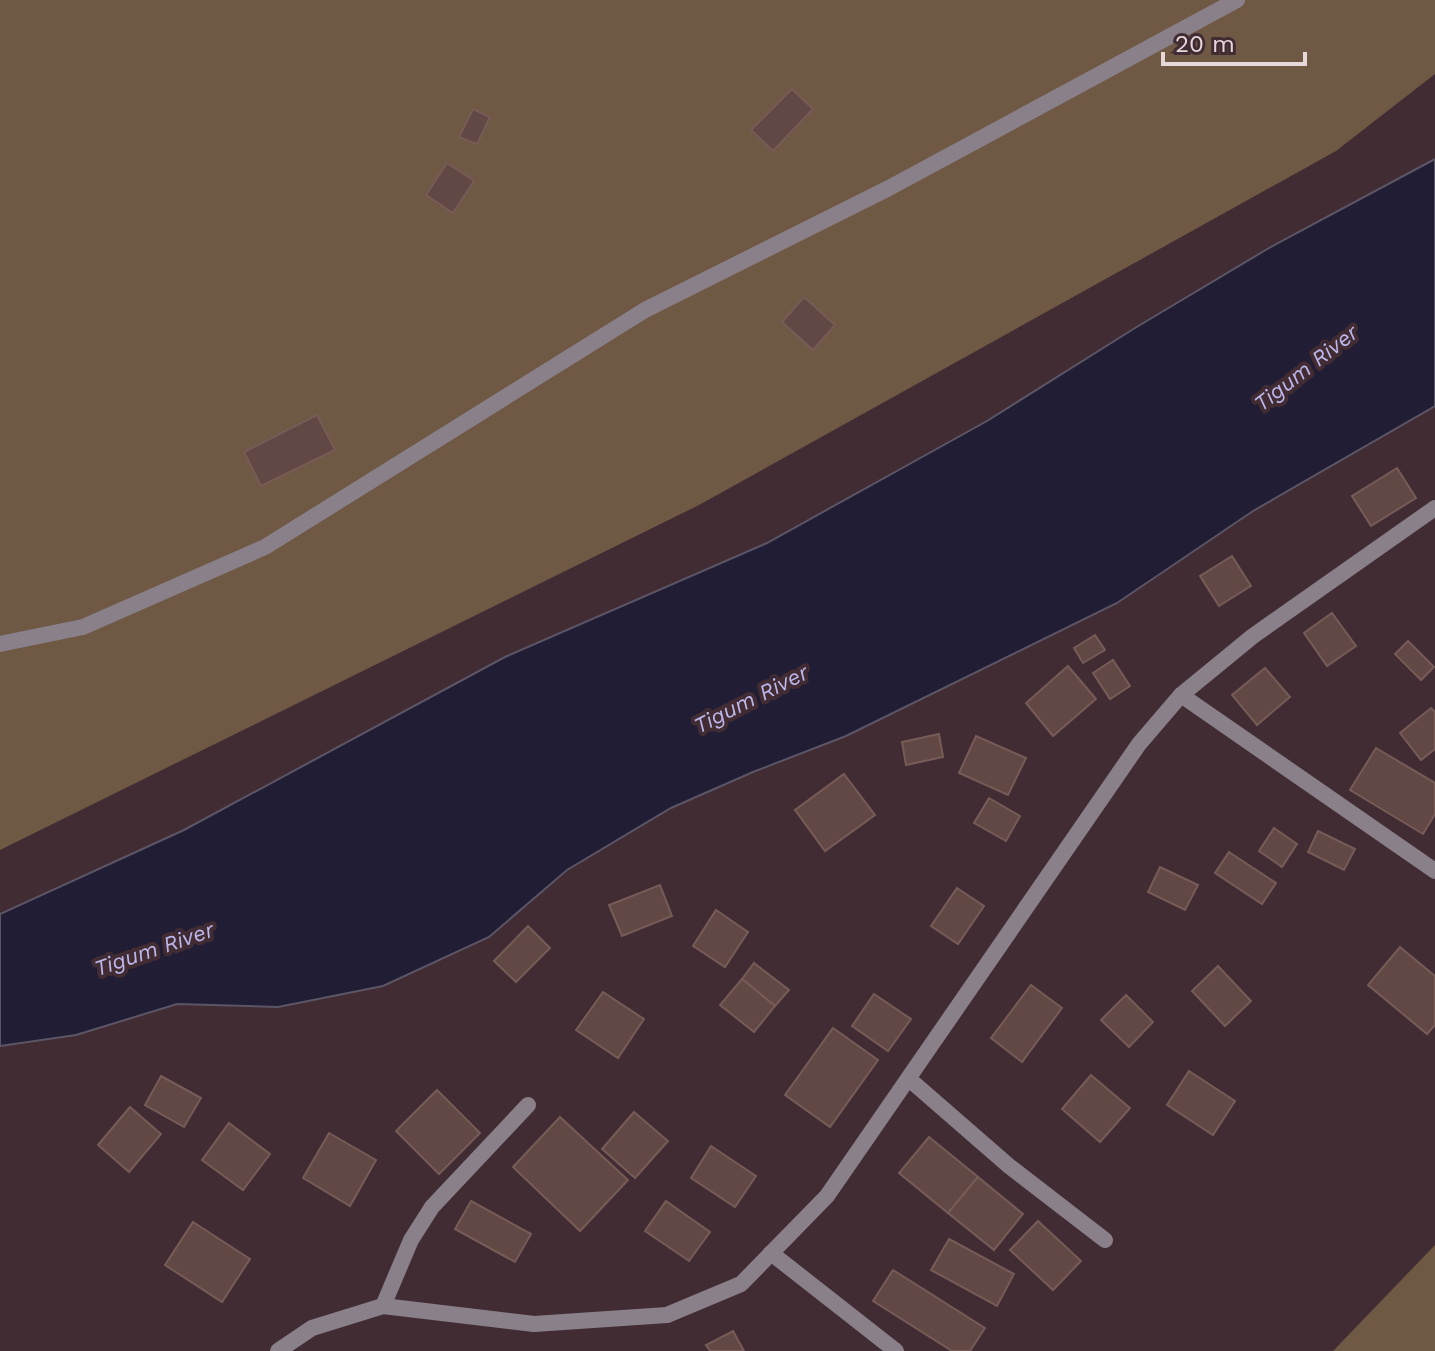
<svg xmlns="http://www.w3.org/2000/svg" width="1435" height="1351" viewBox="0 0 1435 1351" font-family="'Work Sans',sans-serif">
<rect width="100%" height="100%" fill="#422c34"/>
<g fill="#6f5844">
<path d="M 0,0 L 1435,0 L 1435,74 L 1336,151 L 699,505 L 0,850 Z"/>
<path d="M 1435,1245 L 1435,1351 L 1333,1351 Z"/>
</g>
<path fill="#201d34" stroke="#5b5566" stroke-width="2" d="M 1435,159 L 1435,406 L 1253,511 L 1117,603 L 846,736 L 753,772 L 671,808 L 567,870 L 489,937 L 383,986 L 278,1007 L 177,1004 L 76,1035 L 0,1046 L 0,914 L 184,830 L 505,657 L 767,543 L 987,421 L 1135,328 L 1269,248 Z"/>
<g fill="#624844" stroke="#765b57" stroke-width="2">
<path d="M 792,89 L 813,109 L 773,151 L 751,130 Z"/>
<path d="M 473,109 L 490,117 L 477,144 L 459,137 Z"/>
<path d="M 447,163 L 474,181 L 453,213 L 426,195 Z"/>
<path d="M 804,297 L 835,325 L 813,350 L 782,322 Z"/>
<path d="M 317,415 L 335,450 L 261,486 L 244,452 Z"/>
<path d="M 1397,468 L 1416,498 L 1371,526 L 1352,496 Z"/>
<path d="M 1232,556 L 1251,586 L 1219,606 L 1200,576 Z"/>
<path d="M 1332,613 L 1356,646 L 1327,666 L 1304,633 Z"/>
<path d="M 1095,635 L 1105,650 L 1083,663 L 1074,648 Z"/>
<path d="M 1408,641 L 1434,667 L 1421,680 L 1395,654 Z"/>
<path d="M 1113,660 L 1130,686 L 1110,699 L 1093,673 Z"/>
<path d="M 1068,666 L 1096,699 L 1053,736 L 1026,703 Z"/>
<path d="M 1265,668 L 1290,697 L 1257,725 L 1232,695 Z"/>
<path d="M 1431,708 L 1435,712 L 1435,749 L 1421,760 L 1400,733 Z"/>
<path d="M 939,734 L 943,757 L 906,765 L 902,742 Z"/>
<path d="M 976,736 L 1026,758 L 1008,795 L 959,773 Z"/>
<path d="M 1376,748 L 1435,783 L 1435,814 L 1423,834 L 1350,790 Z"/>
<path d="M 844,774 L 875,815 L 825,851 L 795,810 Z"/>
<path d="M 989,798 L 1020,816 L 1006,841 L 974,823 Z"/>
<path d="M 1274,828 L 1297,844 L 1282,867 L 1259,851 Z"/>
<path d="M 1318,831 L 1355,849 L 1344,870 L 1308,852 Z"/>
<path d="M 1229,852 L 1276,883 L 1262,904 L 1215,873 Z"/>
<path d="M 1160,867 L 1198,885 L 1185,910 L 1148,892 Z"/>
<path d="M 660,885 L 672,916 L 622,936 L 609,905 Z"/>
<path d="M 957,888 L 984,906 L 958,944 L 931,926 Z"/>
<path d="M 716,910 L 748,932 L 725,967 L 693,946 Z"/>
<path d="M 528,926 L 550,948 L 516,982 L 494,961 Z"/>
<path d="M 1400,947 L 1435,976 L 1435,1025 L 1427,1034 L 1368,985 Z"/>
<path d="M 754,963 L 789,990 L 775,1006 L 742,979 Z"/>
<path d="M 1218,966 L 1251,1001 L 1225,1026 L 1192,991 Z"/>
<path d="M 742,979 L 775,1006 L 754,1032 L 720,1005 Z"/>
<path d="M 1031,985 L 1062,1008 L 1022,1062 L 991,1038 Z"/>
<path d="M 603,992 L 644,1019 L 618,1058 L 576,1030 Z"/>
<path d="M 874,994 L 911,1019 L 888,1051 L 852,1026 Z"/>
<path d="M 1126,995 L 1153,1022 L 1129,1047 L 1101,1020 Z"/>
<path d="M 833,1028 L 878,1060 L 830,1127 L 785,1095 Z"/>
<path d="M 1189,1071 L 1235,1101 L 1213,1135 L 1167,1105 Z"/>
<path d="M 1091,1075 L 1130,1108 L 1100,1142 L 1062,1109 Z"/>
<path d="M 161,1076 L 201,1098 L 184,1127 L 145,1105 Z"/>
<path d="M 437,1090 L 480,1133 L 439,1174 L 396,1131 Z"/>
<path d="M 130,1107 L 161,1134 L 129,1172 L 98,1145 Z"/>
<path d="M 634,1112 L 668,1141 L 635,1178 L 602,1149 Z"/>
<path d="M 560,1117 L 628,1180 L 580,1231 L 513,1167 Z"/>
<path d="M 229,1123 L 270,1154 L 243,1190 L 202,1160 Z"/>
<path d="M 329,1133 L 376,1160 L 350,1206 L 303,1178 Z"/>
<path d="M 929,1137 L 978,1177 L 948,1213 L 899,1173 Z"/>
<path d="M 711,1146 L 756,1176 L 735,1207 L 691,1178 Z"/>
<path d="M 978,1177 L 1023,1214 L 994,1250 L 948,1213 Z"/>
<path d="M 471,1201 L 531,1234 L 515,1262 L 455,1229 Z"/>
<path d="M 666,1201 L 710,1232 L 689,1261 L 645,1231 Z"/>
<path d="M 1038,1221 L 1081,1261 L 1053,1290 L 1010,1250 Z"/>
<path d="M 193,1222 L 250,1259 L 222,1302 L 165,1265 Z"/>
<path d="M 949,1239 L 1014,1274 L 997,1306 L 931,1270 Z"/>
<path d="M 893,1270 L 985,1328 L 970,1351 L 952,1351 L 873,1301 Z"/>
<path d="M 733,1331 L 744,1351 L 710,1351 L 706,1345 Z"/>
</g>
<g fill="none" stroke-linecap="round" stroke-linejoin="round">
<path stroke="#89808a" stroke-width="16" d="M 909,1079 L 1009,1166 L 1105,1240"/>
<g stroke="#89808a" stroke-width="16">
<path d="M 0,644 L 83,627 L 265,547 L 645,310 L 889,188 L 1237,0"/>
<path d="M 1181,695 L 1435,871"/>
<path d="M 771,1253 L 896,1351"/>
<path d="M 383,1306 L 411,1240 L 432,1207 L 528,1105"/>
</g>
<path stroke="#89808a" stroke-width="16" d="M 278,1351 L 312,1328 L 383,1306 L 534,1324 L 667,1315 L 741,1284 L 827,1196 L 1139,744 L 1181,695 L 1253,636 L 1435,508"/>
</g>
<g text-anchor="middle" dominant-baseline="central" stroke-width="8" stroke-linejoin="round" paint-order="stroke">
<g font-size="22" font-style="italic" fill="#bdb7ec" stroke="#422c34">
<text transform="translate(1306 368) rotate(-38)">Tigum River</text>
<text transform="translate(751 699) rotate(-27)">Tigum River</text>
<text transform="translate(154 949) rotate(-19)">Tigum River</text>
</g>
</g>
<path d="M1163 52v12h142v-12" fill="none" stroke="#e6d7db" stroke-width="4"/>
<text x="1175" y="52" font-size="24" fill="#e6d7db" stroke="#422c34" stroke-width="6" paint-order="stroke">20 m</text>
</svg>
